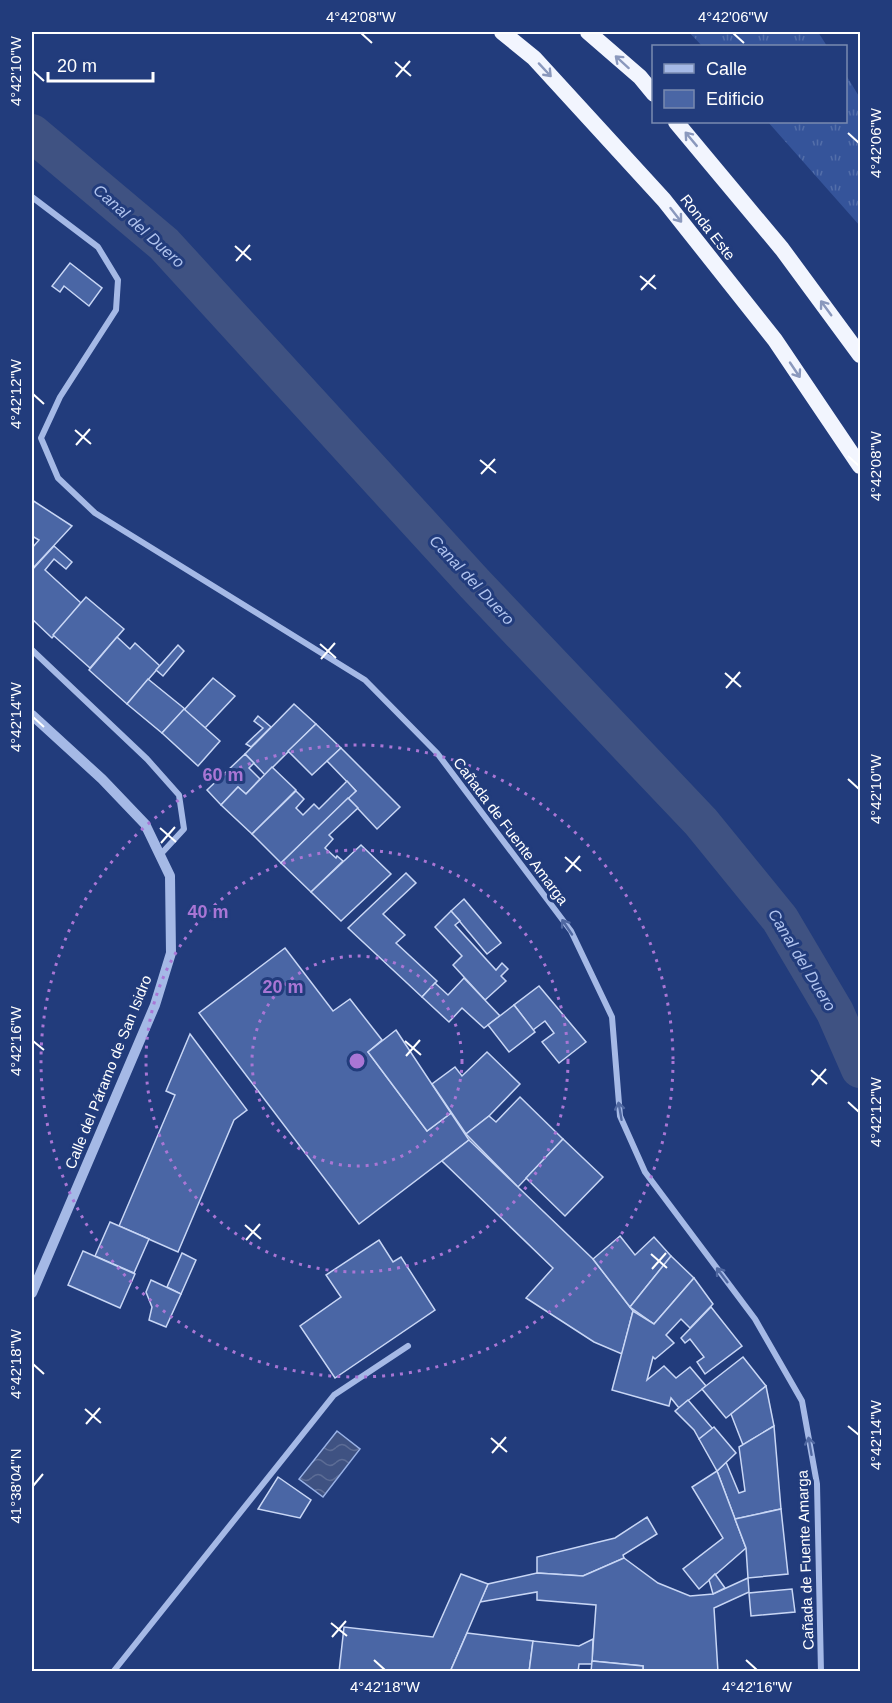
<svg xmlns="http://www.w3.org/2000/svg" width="892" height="1703" viewBox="0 0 892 1703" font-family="Arial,sans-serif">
<defs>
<pattern id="grass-tufts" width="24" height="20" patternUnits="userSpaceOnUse" patternTransform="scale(1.5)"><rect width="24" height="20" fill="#35549a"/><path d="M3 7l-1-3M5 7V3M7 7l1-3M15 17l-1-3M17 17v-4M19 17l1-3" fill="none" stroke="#536ea9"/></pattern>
<pattern id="water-waves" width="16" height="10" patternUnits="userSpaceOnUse" patternTransform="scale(1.5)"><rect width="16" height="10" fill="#3f5282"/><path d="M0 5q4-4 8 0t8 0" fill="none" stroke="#5c6c95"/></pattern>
</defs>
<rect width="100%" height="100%" fill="#223c7c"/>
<g fill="url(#grass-tufts)">
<path d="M 689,32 L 818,32 L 827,46 L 702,46 Z"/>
<path d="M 846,75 L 860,98 L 860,226 L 768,122 L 846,122 Z"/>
</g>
<path fill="url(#water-waves)" stroke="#99b2e7" stroke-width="1.5" d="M 337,1431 L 360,1449 L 323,1497 L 299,1479 Z"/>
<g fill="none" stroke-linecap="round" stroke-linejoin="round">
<path stroke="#3f5282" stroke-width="38" d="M 32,133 L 164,244 L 475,584 L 701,822 L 780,919 L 835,1012 L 860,1069"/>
</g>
<g fill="#4a66a5" stroke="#c8d6f5" stroke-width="1.5">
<path d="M 70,263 L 102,288 L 89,306 L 64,286 L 60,292 L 52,286 Z"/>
<path d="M 32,500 L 72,526 L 34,567 L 32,565 L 32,548 L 39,540 L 32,536 Z"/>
<path d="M 54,546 L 72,562 L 66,569 L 54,559 L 45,570 L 81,603 L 52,638 L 32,619 L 32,570 Z"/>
<path d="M 86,597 L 124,629 L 90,668 L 53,635 Z"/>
<path d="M 117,637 L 130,649 L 135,643 L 160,666 L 127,704 L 89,670 Z"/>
<path d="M 178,645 L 184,651 L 163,676 L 156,670 Z"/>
<path d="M 213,678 L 235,696 L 205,728 L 184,710 Z"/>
<path d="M 148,679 L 185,709 L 162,733 L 127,704 Z"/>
<path d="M 294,704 L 316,724 L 265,775 L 245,754 Z"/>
<path d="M 184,709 L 220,741 L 198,766 L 162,733 Z"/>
<path d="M 258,716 L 271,727 L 251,747 L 246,744 L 263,728 L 254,721 Z"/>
<path d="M 316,724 L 341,748 L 312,775 L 288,751 Z"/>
<path d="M 341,748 L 400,807 L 377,829 L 348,798 L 356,791 L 327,761 Z"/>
<path d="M 245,754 L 254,763 L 249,768 L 260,779 L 246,794 L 238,787 L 221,805 L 207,790 Z"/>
<path d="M 272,767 L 296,790 L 252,834 L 221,805 L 238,787 L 246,794 Z"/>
<path d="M 347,781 L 356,791 L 281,863 L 252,834 L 296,791 L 304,799 L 296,808 L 303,815 L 314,804 L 319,809 Z"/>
<path d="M 348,798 L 358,808 L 329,835 L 333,839 L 325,848 L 336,858 L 337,856 L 343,861 L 311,892 L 281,863 Z"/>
<path d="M 361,845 L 391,874 L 341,921 L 311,892 Z"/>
<path d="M 406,873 L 416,883 L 383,914 L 405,935 L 396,943 L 437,981 L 422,997 L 348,928 Z"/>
<path d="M 464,899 L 501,943 L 487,954 L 451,911 Z"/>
<path d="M 451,911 L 460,921 L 455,925 L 496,970 L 502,963 L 508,969 L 501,976 L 506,981 L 485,1000 L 453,965 L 462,956 L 435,927 Z"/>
<path d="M 285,948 L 333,1011 L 350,999 L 382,1040 L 368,1052 L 427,1131 L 451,1113 L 469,1140 L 359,1224 L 199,1013 Z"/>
<path d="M 464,978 L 500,1016 L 484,1028 L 462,1008 L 449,1022 L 422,997 L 435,983 L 448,995 Z"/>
<path d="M 539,986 L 586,1042 L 559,1063 L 542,1042 L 554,1033 L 545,1021 L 533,1030 L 514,1005 Z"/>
<path d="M 514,1005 L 535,1032 L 509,1052 L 488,1025 Z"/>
<path d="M 396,1030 L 451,1113 L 427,1131 L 368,1052 Z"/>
<path d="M 190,1034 L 247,1110 L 234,1120 L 178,1252 L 119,1226 L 175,1095 L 166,1091 Z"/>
<path d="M 487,1052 L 520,1084 L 489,1116 L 466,1134 L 432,1084 L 455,1067 L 462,1076 Z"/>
<path d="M 520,1097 L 563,1139 L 518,1187 L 466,1134 L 489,1116 L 496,1122 Z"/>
<path d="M 563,1139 L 603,1177 L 565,1216 L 526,1178 Z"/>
<path d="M 469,1140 L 593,1259 L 633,1311 L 622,1354 L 594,1342 L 526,1298 L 553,1268 L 442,1161 Z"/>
<path d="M 110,1222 L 149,1239 L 134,1273 L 95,1256 Z"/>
<path d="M 620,1236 L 635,1255 L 654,1237 L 671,1256 L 630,1307 L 593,1259 Z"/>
<path d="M 379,1240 L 393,1262 L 401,1257 L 435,1310 L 335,1378 L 300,1326 L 341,1297 L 326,1275 Z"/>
<path d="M 83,1251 L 135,1274 L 120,1308 L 68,1285 Z"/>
<path d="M 182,1253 L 196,1260 L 181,1294 L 167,1287 Z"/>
<path d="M 671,1256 L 694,1278 L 654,1324 L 630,1307 Z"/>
<path d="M 694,1278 L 713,1304 L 690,1328 L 681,1319 L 666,1335 L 674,1343 L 655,1359 L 653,1357 L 647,1380 L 664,1366 L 676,1378 L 690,1367 L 706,1386 L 679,1408 L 671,1398 L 669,1406 L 612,1390 L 633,1311 L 654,1324 Z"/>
<path d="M 151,1280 L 181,1294 L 166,1327 L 149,1320 L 152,1307 L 146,1292 Z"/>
<path d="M 711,1307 L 742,1346 L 705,1374 L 697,1362 L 704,1357 L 690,1339 L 685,1343 L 681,1338 Z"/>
<path d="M 743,1357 L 766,1386 L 726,1418 L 702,1389 Z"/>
<path d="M 766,1386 L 774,1426 L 743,1445 L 731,1414 Z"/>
<path d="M 688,1400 L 713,1429 L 699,1439 L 694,1430 L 675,1411 Z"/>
<path d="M 774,1426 L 781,1509 L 735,1519 L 717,1471 L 726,1462 L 739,1493 L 745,1491 L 739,1447 Z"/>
<path d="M 714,1427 L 736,1453 L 717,1471 L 699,1439 Z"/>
<path d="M 717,1471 L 746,1548 L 699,1589 L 683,1569 L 723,1538 L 692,1487 Z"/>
<path d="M 278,1477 L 311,1500 L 300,1518 L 258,1509 Z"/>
<path d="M 781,1509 L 788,1574 L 748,1578 L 746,1548 L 735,1519 Z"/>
<path d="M 647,1517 L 657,1534 L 623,1555 L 624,1558 L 583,1576 L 537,1573 L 537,1557 L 615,1538 Z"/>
<path d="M 624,1558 L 658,1583 L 690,1596 L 713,1594 L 748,1578 L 749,1592 L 714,1608 L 718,1672 L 643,1672 L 643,1666 L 592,1661 L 596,1605 L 537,1600 L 537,1592 L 480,1602 L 488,1584 L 537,1573 L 583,1576 Z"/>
<path d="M 461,1574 L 488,1584 L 450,1672 L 339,1672 L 344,1627 L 433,1637 Z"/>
<path d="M 715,1574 L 725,1588 L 713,1594 L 709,1580 Z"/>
<path d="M 792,1589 L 795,1612 L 751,1616 L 749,1593 Z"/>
<path d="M 467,1633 L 533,1641 L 529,1672 L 450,1672 Z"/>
<path d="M 593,1639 L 592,1664 L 579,1664 L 578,1672 L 529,1672 L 533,1641 L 579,1646 Z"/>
<path d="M 592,1661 L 643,1666 L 643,1672 L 591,1672 Z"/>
</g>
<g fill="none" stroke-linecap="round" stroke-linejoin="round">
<g stroke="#a5b9e6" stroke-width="6">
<path d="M 32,197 L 98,247 L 118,280 L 116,310 L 60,397 L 41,438 L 58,478 L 95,513 L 365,680 L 437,753 L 571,931 L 612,1017 L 620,1116 L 645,1172 L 755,1319 L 802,1401 L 817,1484 L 821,1672"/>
<path d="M 32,650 L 147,759 L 179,795 L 184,829 L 160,855"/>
<path d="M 113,1672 L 334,1395 L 408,1346"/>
</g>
<path stroke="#a5b9e6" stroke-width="10" d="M 32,715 L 102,779 L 145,824 L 170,876 L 171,953 L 155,1005 L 32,1293"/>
<g stroke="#f2f5fe" stroke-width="16">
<path d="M 502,32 L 534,58 L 664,200 L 775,340 L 860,466"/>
<path d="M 588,32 L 640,77 L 654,94"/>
<path d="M 676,122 L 782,249 L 860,355"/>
</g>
</g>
<defs><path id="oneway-shaft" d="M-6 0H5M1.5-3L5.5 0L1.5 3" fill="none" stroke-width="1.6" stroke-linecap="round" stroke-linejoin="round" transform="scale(1.5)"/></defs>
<g stroke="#8a98bd">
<use href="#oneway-shaft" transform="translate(622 62) rotate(-138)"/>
<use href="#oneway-shaft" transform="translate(545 70) rotate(47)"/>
<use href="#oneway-shaft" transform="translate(691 139) rotate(-130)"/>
<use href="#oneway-shaft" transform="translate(676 215) rotate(52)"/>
<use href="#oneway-shaft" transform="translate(826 308) rotate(-126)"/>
<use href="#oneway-shaft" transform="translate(795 370) rotate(56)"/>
</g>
<g stroke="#5068a1">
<use href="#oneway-shaft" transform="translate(567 927) rotate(-124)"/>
<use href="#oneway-shaft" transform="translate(620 1111) rotate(-100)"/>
<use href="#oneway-shaft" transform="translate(722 1275) rotate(-127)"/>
<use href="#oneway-shaft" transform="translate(810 1446) rotate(-100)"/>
</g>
<path fill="none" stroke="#fff" stroke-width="2" d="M 361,33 L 372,43M 733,33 L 744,43M 395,62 L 411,76M 33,71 L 44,81M 396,77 L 410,61M 848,133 L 859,143M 235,246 L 251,260M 236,261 L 250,245M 640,276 L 656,289M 641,290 L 655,275M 33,394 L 44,404M 75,430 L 91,444M 76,445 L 90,429M 848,456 L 859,466M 480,460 L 496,473M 481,474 L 495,459M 320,644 L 336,658M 321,659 L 335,643M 725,673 L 741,687M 726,688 L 740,672M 33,717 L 44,727M 848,779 L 859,789M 160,828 L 176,842M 161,843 L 175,827M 565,857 L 581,871M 566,872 L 580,856M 33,1041 L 44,1050M 405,1041 L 421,1055M 406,1056 L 420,1040M 811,1070 L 827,1084M 812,1085 L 826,1069M 848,1102 L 859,1112M 245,1225 L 261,1239M 246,1240 L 260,1224M 651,1254 L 667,1268M 652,1269 L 666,1253M 33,1364 L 44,1374M 85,1409 L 101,1423M 86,1424 L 100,1408M 848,1426 L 859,1435M 491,1438 L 507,1452M 492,1453 L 506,1437M 33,1486 L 43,1474M 331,1623 L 347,1636M 332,1637 L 346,1621M 374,1660 L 385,1670M 746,1660 L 757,1670"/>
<g fill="none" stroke="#a976d5" stroke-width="3" stroke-dasharray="3 6">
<circle cx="357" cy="1061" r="105"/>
<circle cx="357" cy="1061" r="211"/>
<circle cx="357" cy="1061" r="316"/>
</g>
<g text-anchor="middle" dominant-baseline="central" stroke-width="6" stroke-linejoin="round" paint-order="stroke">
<g font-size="15" fill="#fff" stroke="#223c7c">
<text transform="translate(708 227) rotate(52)">Ronda Este</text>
<text transform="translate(511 831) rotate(53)">Cañada de Fuente Amarga</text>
<text transform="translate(108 1072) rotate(-68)">Calle del Páramo de San Isidro</text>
<text transform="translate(805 1560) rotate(-92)">Cañada de Fuente Amarga</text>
</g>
<g font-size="16" font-style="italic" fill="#b0c3ee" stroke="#223c7c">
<text transform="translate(139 226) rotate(42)">Canal del Duero</text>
<text transform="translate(472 580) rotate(47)">Canal del Duero</text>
<text transform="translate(802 960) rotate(59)">Canal del Duero</text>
</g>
</g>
<circle cx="357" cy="1061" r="9" fill="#a976d5" stroke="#223c7c" stroke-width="3"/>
<g font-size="18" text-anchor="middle" font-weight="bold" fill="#a976d5" stroke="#223c7c" stroke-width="6" stroke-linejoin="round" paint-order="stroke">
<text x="223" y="781">60 m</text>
<text x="208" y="918">40 m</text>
<text x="283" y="993">20 m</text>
</g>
<rect width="892" height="1703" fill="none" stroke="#223c7c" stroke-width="66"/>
<rect x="652" y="45" width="195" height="78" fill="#223c7c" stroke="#7a8ab0" stroke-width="1.5"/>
<rect x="664" y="64" width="30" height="9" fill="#a5b9e6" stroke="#7a8ab0" stroke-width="1.5"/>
<text x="706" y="75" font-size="18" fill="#ffffff">Calle</text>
<rect x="664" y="90" width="30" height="18" fill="#4a66a5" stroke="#7a8ab0" stroke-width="1.5"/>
<text x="706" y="105" font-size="18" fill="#ffffff">Edificio</text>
<path d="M48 72v9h105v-9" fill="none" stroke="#ffffff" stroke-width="3"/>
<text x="57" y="72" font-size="18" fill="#ffffff" stroke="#223c7c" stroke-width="4.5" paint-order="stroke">20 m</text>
<rect x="33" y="33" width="826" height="1637" fill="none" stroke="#fff" stroke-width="2"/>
<g font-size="15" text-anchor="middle" fill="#fff">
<text x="361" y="22">4°42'08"W</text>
<text x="733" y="22">4°42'06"W</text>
<text transform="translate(16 71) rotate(-90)" y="5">4°42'10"W</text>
<text transform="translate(876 143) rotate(-90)" y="5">4°42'06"W</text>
<text transform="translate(16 394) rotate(-90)" y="5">4°42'12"W</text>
<text transform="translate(876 466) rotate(-90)" y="5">4°42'08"W</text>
<text transform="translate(16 717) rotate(-90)" y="5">4°42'14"W</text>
<text transform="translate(876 789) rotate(-90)" y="5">4°42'10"W</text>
<text transform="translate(16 1041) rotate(-90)" y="5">4°42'16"W</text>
<text transform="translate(876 1112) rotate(-90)" y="5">4°42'12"W</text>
<text transform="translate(16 1364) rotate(-90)" y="5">4°42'18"W</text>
<text transform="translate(876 1435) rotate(-90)" y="5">4°42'14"W</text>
<text transform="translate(16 1486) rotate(-90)" y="5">41°38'04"N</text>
<text x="385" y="1692">4°42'18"W</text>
<text x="757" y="1692">4°42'16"W</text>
</g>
</svg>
